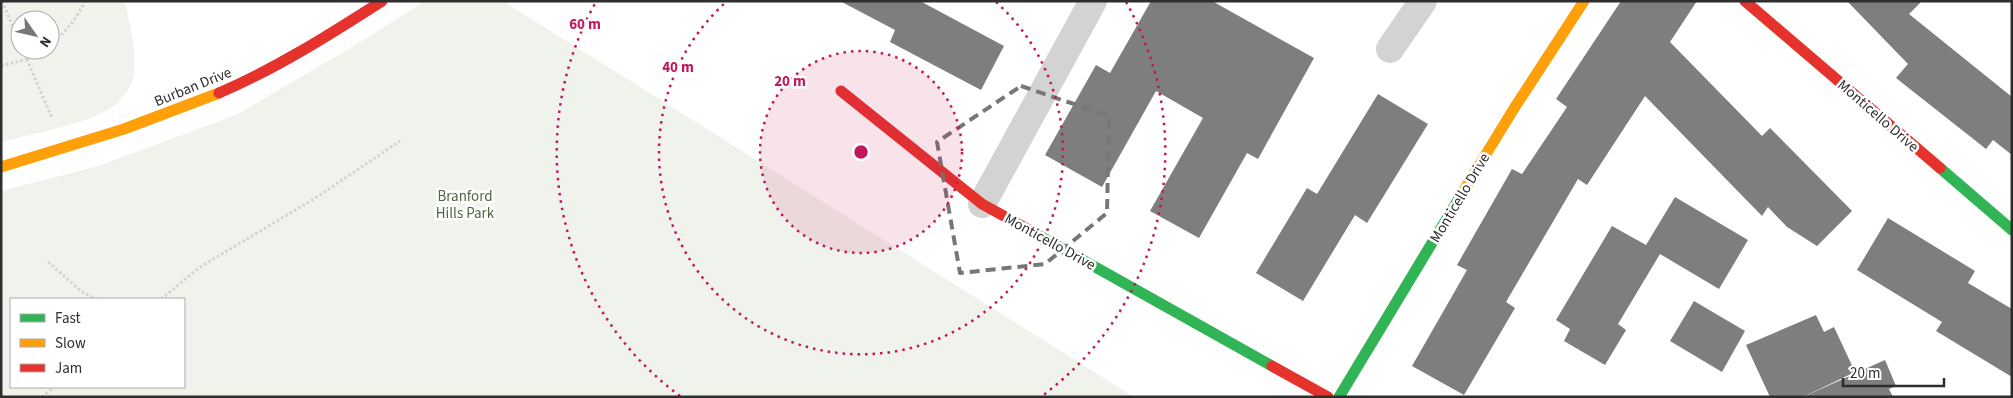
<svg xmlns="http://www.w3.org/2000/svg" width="2013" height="398" viewBox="0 0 2013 398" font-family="'Source Sans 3',sans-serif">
<rect width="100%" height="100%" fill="#fff"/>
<g fill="#f0f3ec" fill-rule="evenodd">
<path d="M 1,1 L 125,1 C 129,23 137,51 134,74 C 133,85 121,102 111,108 C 86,124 32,134 1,142 ZM 20,20 L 50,20 L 50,50 L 20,50 Z"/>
<path d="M 425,1 L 503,1 L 1134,397 L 1,397 L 1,191 L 98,166 L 236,115 L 362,41 ZM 11,299 L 184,299 L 184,387 L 11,387 Z"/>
</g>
<g fill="#7e7e7e">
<path d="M 840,1 L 920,1 L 1004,46 L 981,90 L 890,42 L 895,30 Z"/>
<path d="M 1151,1 L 1212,1 L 1314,58 L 1258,159 L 1247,153 L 1199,238 L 1150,211 L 1203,118 L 1156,91 L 1102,187 L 1045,155 L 1096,65 L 1110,73 Z"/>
<path d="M 1621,1 L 1697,1 L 1670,42 L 1762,136 L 1770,128 L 1852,211 L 1817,246 L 1787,227 L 1768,207 L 1762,216 L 1645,96 L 1587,185 L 1578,179 L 1506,302 L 1515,308 L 1464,395 L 1412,366 L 1467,270 L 1457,265 L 1512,169 L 1522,174 L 1567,107 L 1556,99 Z"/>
<path d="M 1847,1 L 1922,1 L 1909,14 L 2012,97 L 2012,155 L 1993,140 L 1986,149 L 1896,78 L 1908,64 Z"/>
<path d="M 1378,94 L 1428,124 L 1367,223 L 1355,215 L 1303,301 L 1256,273 L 1307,188 L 1317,194 Z"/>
<path d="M 1675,197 L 1748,240 L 1719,289 L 1660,254 L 1618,324 L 1626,330 L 1605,365 L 1564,341 L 1570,329 L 1556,320 L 1612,226 L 1646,245 Z"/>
<path d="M 1888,218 L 1975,271 L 1968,283 L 2012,309 L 2012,377 L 1936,331 L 1942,322 L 1857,270 Z"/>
<path d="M 1694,301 L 1745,331 L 1722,372 L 1670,341 Z"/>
<path d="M 1816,315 L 1824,332 L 1834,327 L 1855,372 L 1803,397 L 1770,397 L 1746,345 Z"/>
<path d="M 1885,360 L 1896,386 L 1889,389 L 1893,397 L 1803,397 Z"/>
</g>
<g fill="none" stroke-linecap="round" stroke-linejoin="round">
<g stroke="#d3d3d3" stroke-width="3" stroke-dasharray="2.5 2.5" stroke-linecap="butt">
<path d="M 2,1 L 20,43"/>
<path d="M 50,45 C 65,32 77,19 85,1"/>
<path d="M 23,50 L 52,118"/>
<path d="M 1,66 L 27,59 L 43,50"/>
<path d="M 48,262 L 82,292 L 97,299"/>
<path d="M 161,299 L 200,267 L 314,199 L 400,141"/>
<path d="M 42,397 L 54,387"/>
</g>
<g stroke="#d3d3d3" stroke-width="28">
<path d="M 1390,49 L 1423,1"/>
<path d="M 982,204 L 1093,1"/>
</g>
<g stroke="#30b455" stroke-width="11">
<path d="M 1940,168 L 2012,230"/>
<path d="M 1031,231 L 1272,366"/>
<path d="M 1339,397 L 1461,195"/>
</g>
<g stroke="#ff9f0a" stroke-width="11">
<path d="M 1,167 L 124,129 L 219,93"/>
<path d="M 1461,195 L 1513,110 L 1584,1"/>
</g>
<g stroke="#e5322d" stroke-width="11">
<path d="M 1745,1 L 1940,168"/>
<path d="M 841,91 L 982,204 L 1031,231"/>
<path d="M 219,93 C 277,68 329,35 382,1"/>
<path d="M 1272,366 L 1328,397"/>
</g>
</g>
<path fill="none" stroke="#777" stroke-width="4" stroke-dasharray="10 6" stroke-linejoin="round" d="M 1021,86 L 1109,116 L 1107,213 L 1045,264 L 960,273 L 937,142 Z"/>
<circle cx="861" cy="152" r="101" fill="#c2185b" fill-opacity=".12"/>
<g fill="none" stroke="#c2185b" stroke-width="2.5" stroke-dasharray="2.5 5">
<circle cx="861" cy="152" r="101"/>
<path d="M996 2A202 202 0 1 1 726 2"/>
<path d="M680 396A304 304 0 0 1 596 2M1126 2A304 304 0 0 1 1042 396"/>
</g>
<g text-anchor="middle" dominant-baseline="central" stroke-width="5" stroke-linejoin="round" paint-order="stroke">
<g font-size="15" fill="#2e2e2e" stroke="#fff">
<text transform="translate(193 87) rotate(-22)">Burban Drive</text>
<text transform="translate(1878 116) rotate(41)">Monticello Drive</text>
<text transform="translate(1460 198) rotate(-59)">Monticello Drive</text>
<text transform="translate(1050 242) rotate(29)">Monticello Drive</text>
</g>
<g font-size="15" fill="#4e663f" stroke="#fff">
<text x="465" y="196">Branford<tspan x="465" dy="17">Hills Park</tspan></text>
</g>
</g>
<circle cx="861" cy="152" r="8" fill="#c2185b" stroke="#fff" stroke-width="2.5"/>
<g font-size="15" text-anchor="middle" font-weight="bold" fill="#c2185b" stroke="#fff" stroke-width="5" stroke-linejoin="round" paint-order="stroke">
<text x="585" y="29">60 m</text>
<text x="678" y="72">40 m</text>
<text x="790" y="86">20 m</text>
</g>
<rect width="2013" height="398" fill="none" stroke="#2e2e2e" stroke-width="5"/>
<rect x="10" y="298" width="175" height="90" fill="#ffffff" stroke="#ababab"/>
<rect x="20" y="314" width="25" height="8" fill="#30b455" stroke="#ababab"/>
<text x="55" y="323" font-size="15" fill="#2e2e2e">Fast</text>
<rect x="20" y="339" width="25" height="8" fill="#ff9f0a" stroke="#ababab"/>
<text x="55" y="348" font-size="15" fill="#2e2e2e">Slow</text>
<rect x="20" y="364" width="25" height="8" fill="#e5322d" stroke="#ababab"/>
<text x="55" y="373" font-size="15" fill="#2e2e2e">Jam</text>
<g transform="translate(35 35) rotate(124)"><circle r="24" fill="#ffffff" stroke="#ababab"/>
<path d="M0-4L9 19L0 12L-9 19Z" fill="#777777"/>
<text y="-8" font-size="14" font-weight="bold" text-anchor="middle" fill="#2e2e2e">N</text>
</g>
<path d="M1843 378v8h101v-8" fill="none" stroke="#2e2e2e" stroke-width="2.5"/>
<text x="1850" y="378" font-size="15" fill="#2e2e2e" stroke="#ffffff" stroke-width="4" paint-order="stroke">20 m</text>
</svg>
